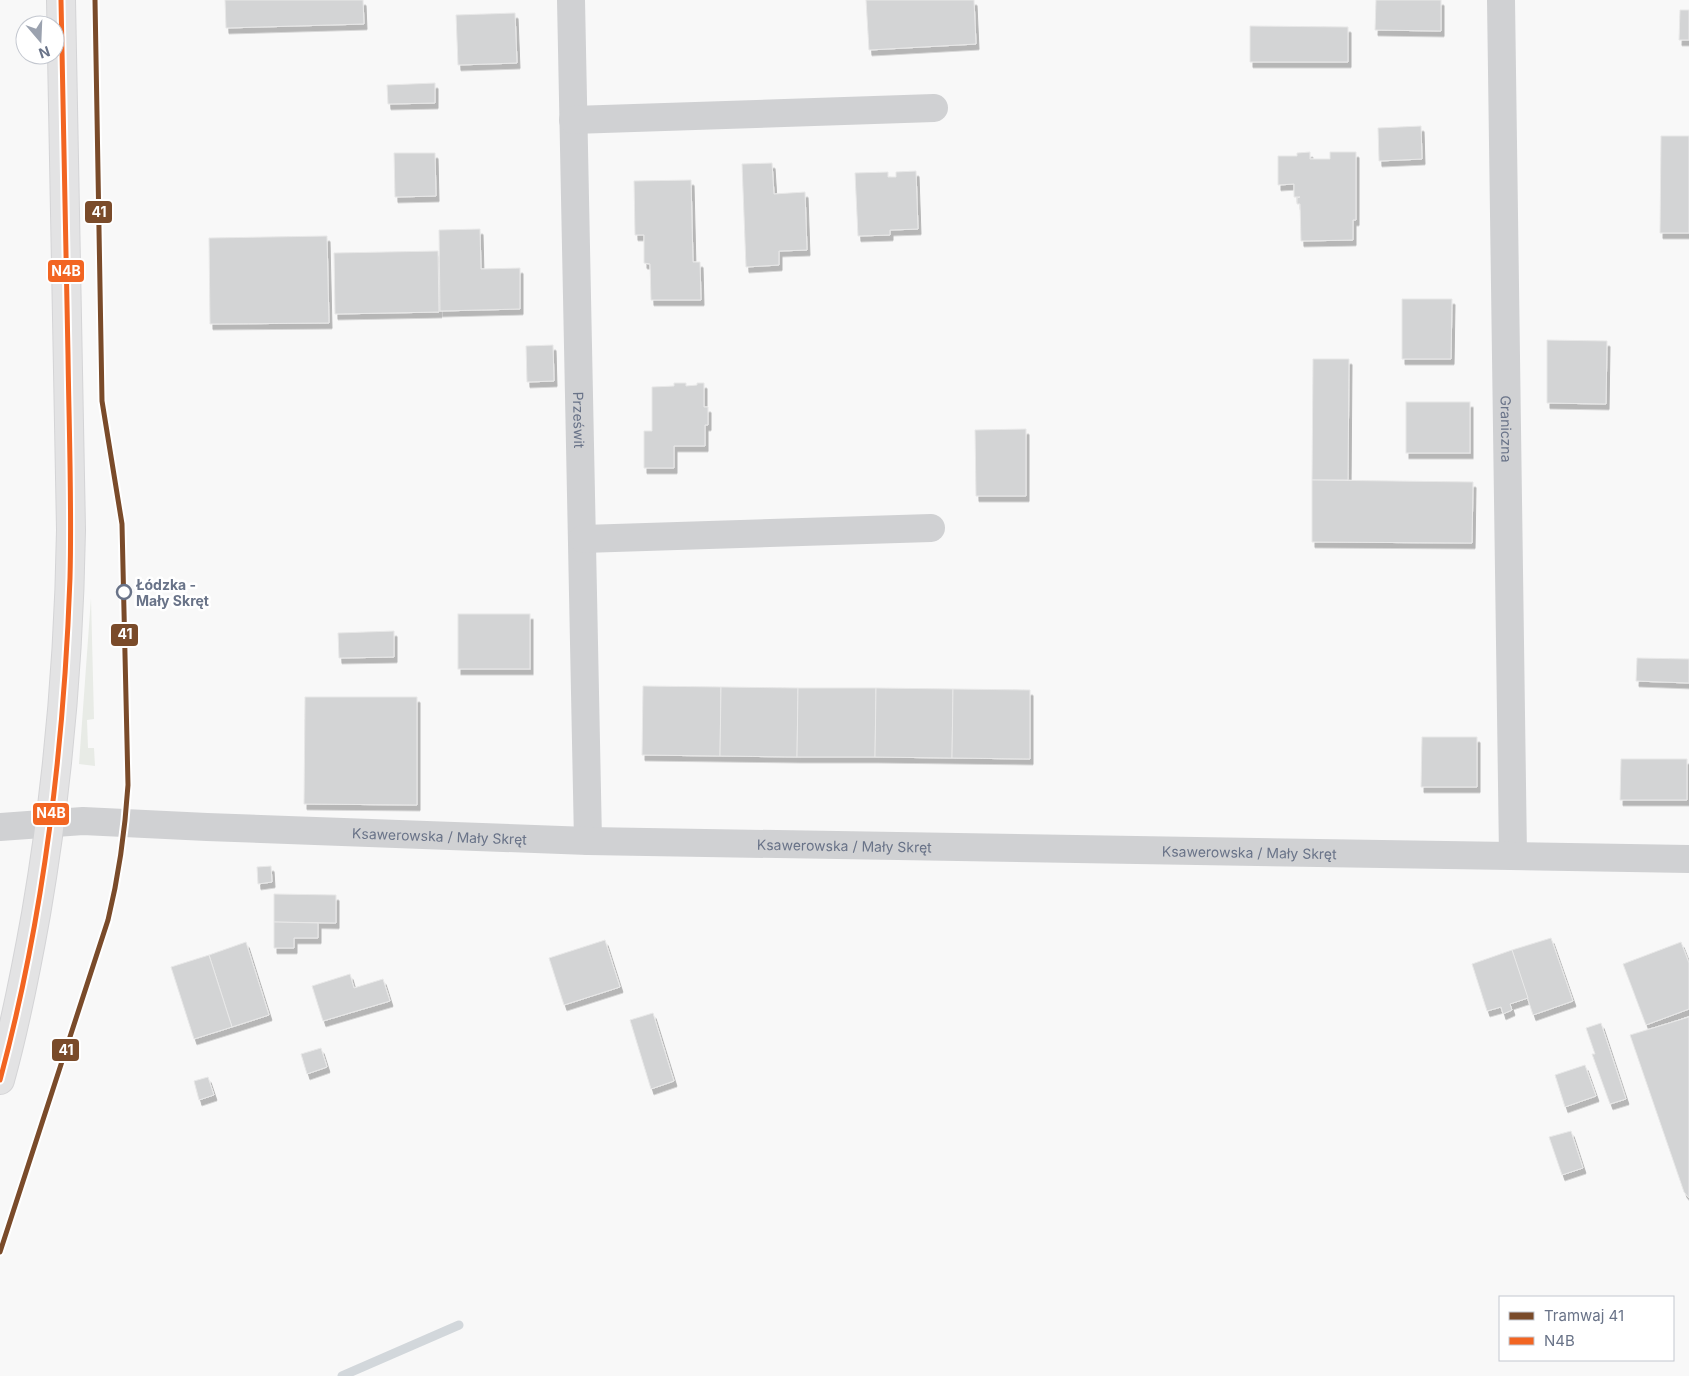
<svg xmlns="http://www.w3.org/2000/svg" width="1689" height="1376" viewBox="0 0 1689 1376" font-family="Inter,sans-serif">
<defs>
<filter id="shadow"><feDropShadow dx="3" dy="5.5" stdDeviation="0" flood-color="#0004"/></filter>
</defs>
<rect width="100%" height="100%" fill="#f8f8f8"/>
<path fill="#e8ebe6" d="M 91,598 L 94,719 L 87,720 L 88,748 L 94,748 L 95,766 L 79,764 Z"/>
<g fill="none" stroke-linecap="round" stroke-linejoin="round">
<path stroke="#d2d7db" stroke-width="9" d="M 342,1376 L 459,1325"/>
</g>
<g fill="#d3d4d5" stroke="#e8e8e8" filter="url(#shadow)">
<path d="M 225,0 L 363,0 L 364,24 L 226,28 Z"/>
<path d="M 866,0 L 974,0 L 976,44 L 869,50 Z"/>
<path d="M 1376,0 L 1441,0 L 1441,31 L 1375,30 Z"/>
<path d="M 1680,10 L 1689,10 L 1689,40 L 1679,40 Z"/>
<path d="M 515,13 L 517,63 L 458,65 L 456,15 Z"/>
<path d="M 1250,26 L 1348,27 L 1348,62 L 1250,62 Z"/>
<path d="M 435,83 L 435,103 L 388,104 L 387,85 Z"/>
<path d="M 1421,126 L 1422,159 L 1379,161 L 1378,128 Z"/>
<path d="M 1661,136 L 1689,136 L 1689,233 L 1660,233 Z"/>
<path d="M 1310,152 L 1310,159 L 1330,159 L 1330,152 L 1356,152 L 1356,220 L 1353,220 L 1353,240 L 1301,241 L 1300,204 L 1297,204 L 1297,198 L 1300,197 L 1294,197 L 1294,184 L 1278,185 L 1278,156 L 1297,156 L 1297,153 Z"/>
<path d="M 394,153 L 435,153 L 436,196 L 395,197 Z"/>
<path d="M 772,163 L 774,194 L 805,192 L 807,250 L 779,251 L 779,265 L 746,267 L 742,164 Z"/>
<path d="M 916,171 L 918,229 L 890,230 L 890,235 L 858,236 L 855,173 L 888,172 L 888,177 L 896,177 L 896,172 Z"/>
<path d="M 691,180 L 693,262 L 700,262 L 701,300 L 651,300 L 650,264 L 644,263 L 644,235 L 635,235 L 634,181 Z"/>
<path d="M 480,229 L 481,269 L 520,268 L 520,309 L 440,311 L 439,230 Z"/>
<path d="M 327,236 L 329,323 L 210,324 L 209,238 Z"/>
<path d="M 438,251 L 439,312 L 335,314 L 334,253 Z"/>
<path d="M 1402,299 L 1452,299 L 1451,359 L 1402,359 Z"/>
<path d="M 1547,340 L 1607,341 L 1606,404 L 1547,403 Z"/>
<path d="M 553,345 L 554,381 L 527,382 L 526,346 Z"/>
<path d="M 1313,359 L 1349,359 L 1348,480 L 1312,480 Z"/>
<path d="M 674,383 L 686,383 L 686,386 L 697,385 L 697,383 L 704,383 L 704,407 L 708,407 L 708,425 L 705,425 L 705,446 L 674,446 L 674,468 L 644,468 L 644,431 L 652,431 L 652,387 L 674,386 Z"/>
<rect x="1406" y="402" width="64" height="51"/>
<path d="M 1026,429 L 1026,496 L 976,496 L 975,430 Z"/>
<path d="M 1312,480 L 1473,482 L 1472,543 L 1312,542 Z"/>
<rect x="458" y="614" width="72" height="55"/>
<path d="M 394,631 L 394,657 L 339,658 L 338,633 Z"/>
<path d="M 1637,658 L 1689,659 L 1689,683 L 1636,681 Z"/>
<path d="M 643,686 L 721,687 L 720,756 L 642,755 Z"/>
<path d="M 721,687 L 798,688 L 797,757 L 720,756 Z"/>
<path d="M 798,688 L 876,688 L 875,757 L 797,757 Z"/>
<path d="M 876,688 L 953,689 L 952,758 L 875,757 Z"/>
<path d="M 953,689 L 1030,690 L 1030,759 L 952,758 Z"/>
<path d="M 305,697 L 417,697 L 417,805 L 304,804 Z"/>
<path d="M 1422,737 L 1477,737 L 1477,787 L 1421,787 Z"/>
<path d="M 1621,759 L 1687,759 L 1687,800 L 1620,800 Z"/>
<path d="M 271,866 L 272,882 L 258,884 L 257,867 Z"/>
<path d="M 274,894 L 336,895 L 336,923 L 274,922 Z"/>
<path d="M 274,922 L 318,923 L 318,938 L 294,938 L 294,948 L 274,948 Z"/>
<path d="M 1551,938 L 1573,1001 L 1533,1015 L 1512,950 Z"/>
<path d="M 605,940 L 620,987 L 564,1005 L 549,958 Z"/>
<path d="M 246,942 L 269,1015 L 232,1027 L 209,955 Z"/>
<path d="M 1681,942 L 1689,963 L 1689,1009 L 1646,1025 L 1623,964 Z"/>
<path d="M 1512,950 L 1528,998 L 1510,1004 L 1512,1010 L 1503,1014 L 1501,1007 L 1487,1011 L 1472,964 Z"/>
<path d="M 209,955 L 232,1027 L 194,1039 L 171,967 Z"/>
<path d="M 350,974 L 354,988 L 383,979 L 390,1001 L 323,1021 L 312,986 Z"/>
<path d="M 653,1013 L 674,1081 L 651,1089 L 630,1020 Z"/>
<path d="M 1689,1017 L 1689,1198 L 1684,1192 L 1630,1035 Z"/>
<path d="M 1601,1023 L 1626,1099 L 1610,1104 L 1592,1054 L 1595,1054 L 1586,1028 Z"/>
<path d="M 321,1048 L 327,1067 L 307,1074 L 301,1054 Z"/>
<path d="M 1585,1065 L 1596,1096 L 1565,1107 L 1555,1075 Z"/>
<path d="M 208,1077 L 214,1095 L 199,1100 L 194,1081 Z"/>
<path d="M 1571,1131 L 1583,1168 L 1562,1175 L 1549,1137 Z"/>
</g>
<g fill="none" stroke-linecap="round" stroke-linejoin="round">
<g stroke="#d4d4d6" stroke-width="30">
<path id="major" d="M 0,1080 C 15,1026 26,970 36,914 C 58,786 69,659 71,530 L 61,0"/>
</g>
<g stroke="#d0d1d3" stroke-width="28">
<path id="s1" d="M 571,0 L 588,841"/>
<path id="s2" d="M 1501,0 L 1513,856"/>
<path d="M 573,120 L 934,108"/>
<path d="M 583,539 L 931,528"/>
<path id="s3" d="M 0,827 L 83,821 L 207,827 L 588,841 L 1689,859"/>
</g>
<use href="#major" stroke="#e3e3e4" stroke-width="28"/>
<g stroke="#fff" stroke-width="9">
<path id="bus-1" d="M 0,1080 C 44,917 64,747 70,578 C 72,504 69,429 68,355 C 65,236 63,118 61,0"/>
</g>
<use href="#bus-1" stroke="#f26522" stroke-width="5"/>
<g stroke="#fff" stroke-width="9">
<path id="tram-1" d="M 0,1252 L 108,920 C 119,875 125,831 128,785 L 122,524 L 102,401 L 95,0"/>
</g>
<use href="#tram-1" stroke="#7a4b2a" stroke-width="5"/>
</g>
<circle fill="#fff" stroke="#697388" stroke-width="2.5" cx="124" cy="592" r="7"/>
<g text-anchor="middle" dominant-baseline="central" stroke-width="5" stroke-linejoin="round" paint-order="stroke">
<g font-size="14" fill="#697388" stroke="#fff">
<text stroke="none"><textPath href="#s1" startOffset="420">Prześwit</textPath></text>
<text stroke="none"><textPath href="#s2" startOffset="429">Graniczna</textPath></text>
<text stroke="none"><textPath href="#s3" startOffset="440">Ksawerowska / Mały Skręt</textPath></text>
<text stroke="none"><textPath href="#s3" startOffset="845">Ksawerowska / Mały Skręt</textPath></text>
<text stroke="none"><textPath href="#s3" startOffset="1250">Ksawerowska / Mały Skręt</textPath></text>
</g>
<g font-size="14" font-weight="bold" fill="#697388" stroke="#fff" text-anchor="start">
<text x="136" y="584">Łódzka -<tspan x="136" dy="16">Mały Skręt</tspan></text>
</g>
</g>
<g stroke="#fff" stroke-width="2">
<rect x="84" y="200" width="29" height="24" rx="5" fill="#7a4b2a"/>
<rect x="47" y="259" width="38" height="24" rx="5" fill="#f26522"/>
<rect x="110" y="623" width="29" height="24" rx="5" fill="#7a4b2a"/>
<rect x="32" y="802" width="38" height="24" rx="5" fill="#f26522"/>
<rect x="51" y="1038" width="29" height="24" rx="5" fill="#7a4b2a"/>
</g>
<g font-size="14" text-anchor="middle" font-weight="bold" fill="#fff">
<text x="99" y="217">41</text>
<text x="66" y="276">N4B</text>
<text x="125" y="639">41</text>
<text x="51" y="818">N4B</text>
<text x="66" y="1055">41</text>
</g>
<rect x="1499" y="1296" width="175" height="65" fill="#ffffff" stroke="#c3c7cf"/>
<rect x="1509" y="1312" width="25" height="8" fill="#7a4b2a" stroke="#c3c7cf"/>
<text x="1544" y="1321" font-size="15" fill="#697388">Tramwaj 41</text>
<rect x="1509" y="1337" width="25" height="8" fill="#f26522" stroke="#c3c7cf"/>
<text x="1544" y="1346" font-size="15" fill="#697388">N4B</text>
<g transform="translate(40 40) rotate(161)"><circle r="24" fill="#ffffff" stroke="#c3c7cf"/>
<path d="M0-4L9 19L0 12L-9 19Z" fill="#9ba2af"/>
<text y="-8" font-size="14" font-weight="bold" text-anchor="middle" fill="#697388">N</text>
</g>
</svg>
